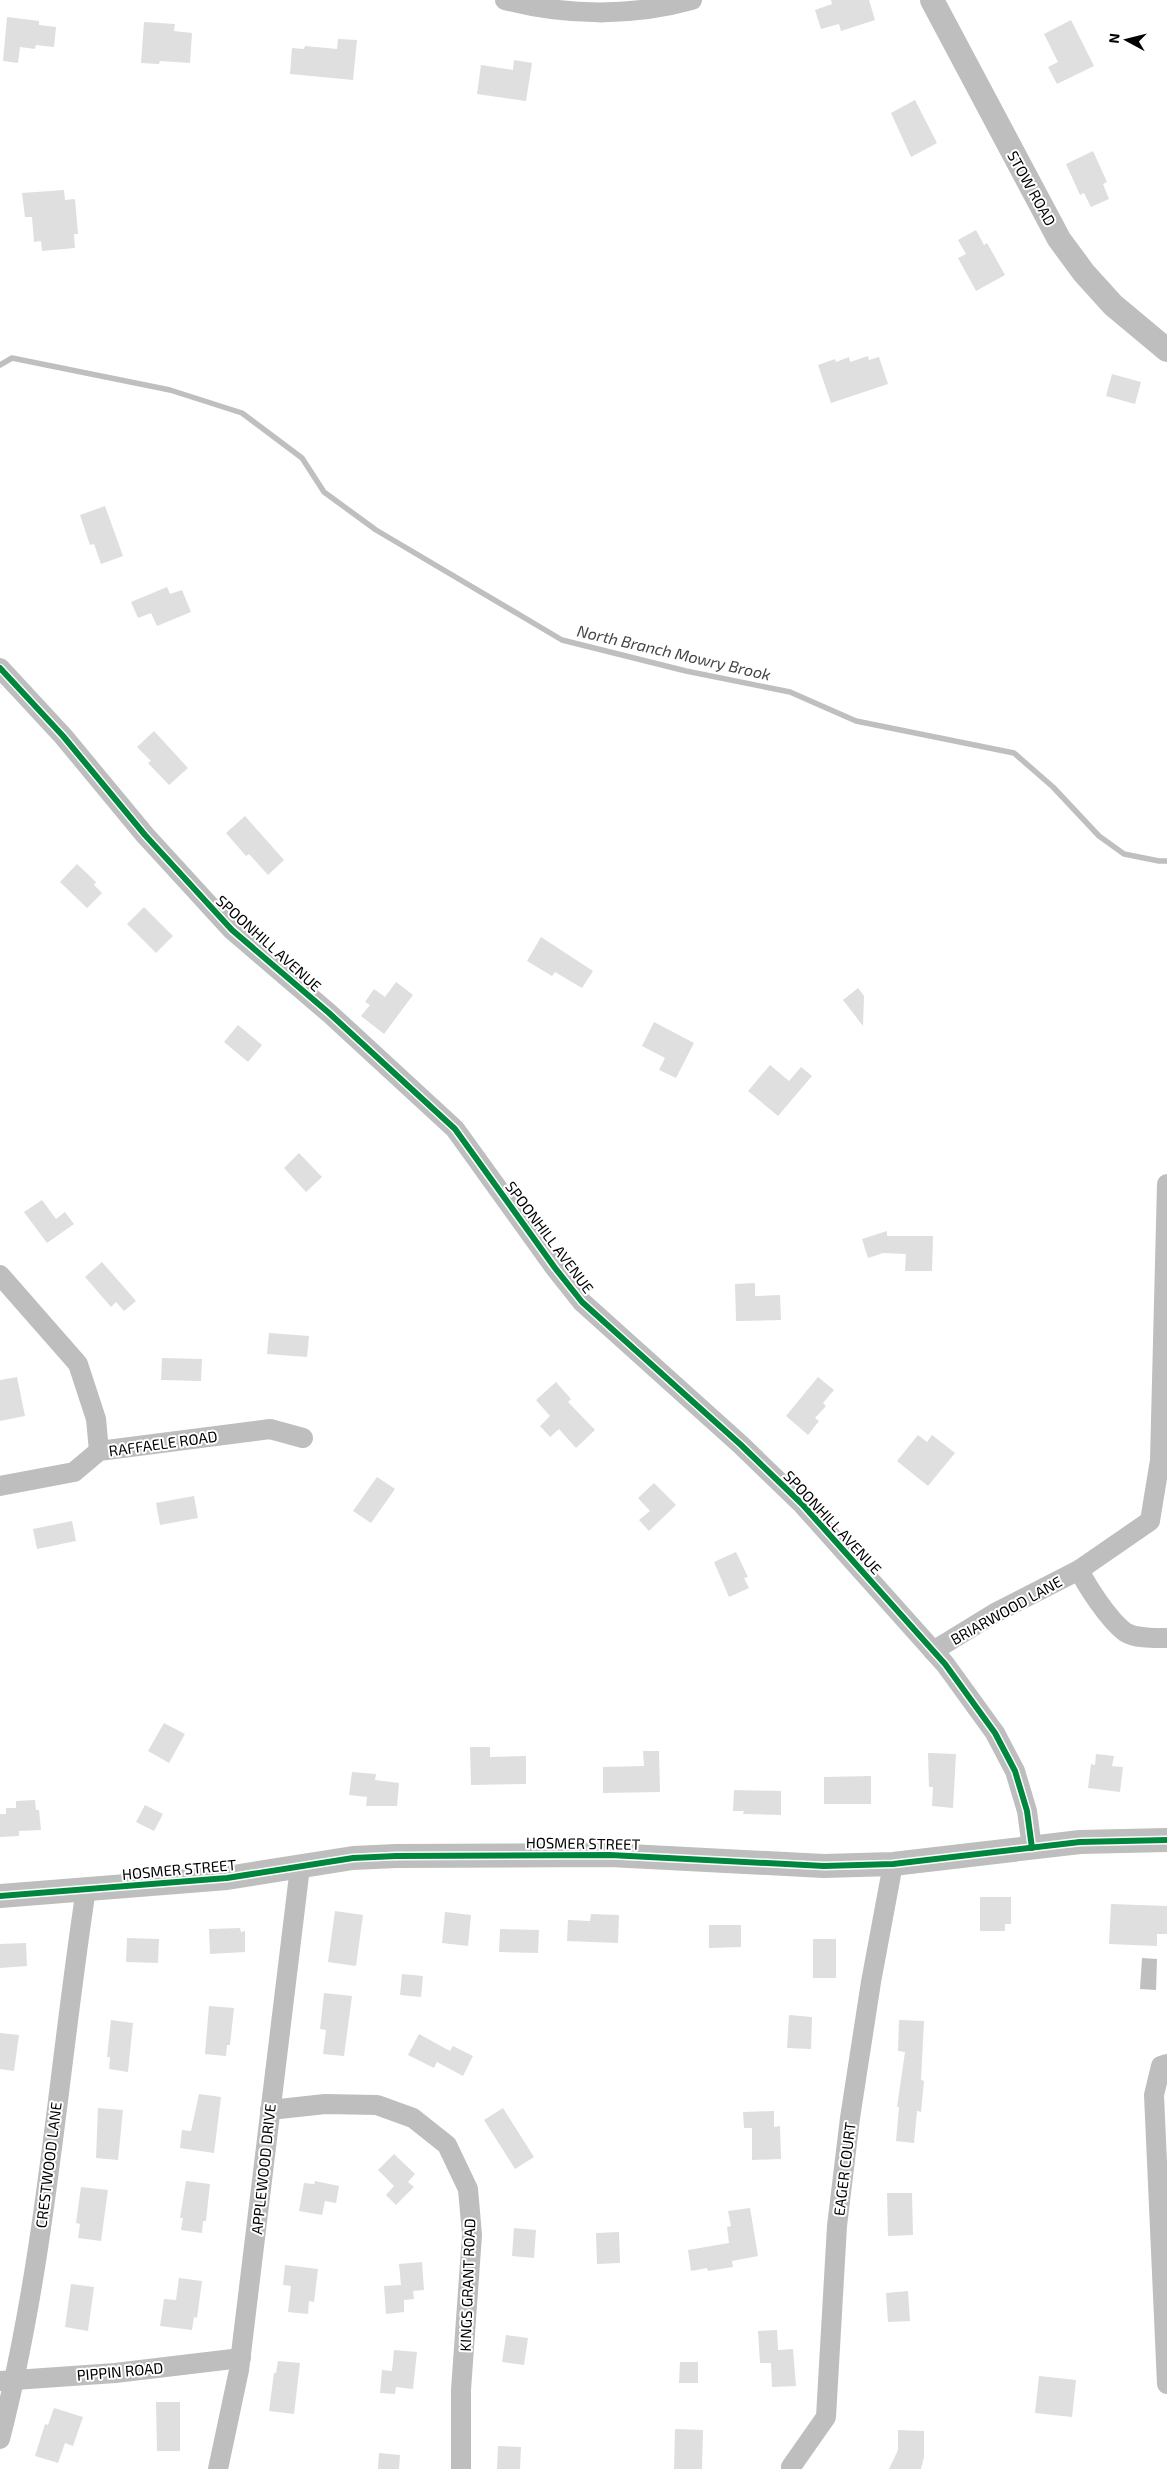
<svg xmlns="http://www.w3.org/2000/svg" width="1167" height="2469" viewBox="0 0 1167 2469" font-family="'Exo 2',sans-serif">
<rect width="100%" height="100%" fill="#fff"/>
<path fill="#bfbfbf" d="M 1142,1958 L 1157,1959 L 1156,1990 L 1140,1989 Z"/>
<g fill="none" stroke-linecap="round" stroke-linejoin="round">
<path stroke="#bfbfbf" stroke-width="5.5" d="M 0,365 L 12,358 L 170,390 L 242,413 L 302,458 L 324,492 L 376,530 L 562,640 L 686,671 L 790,692 L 856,721 L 1014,753 L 1053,787 L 1099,836 L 1124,854 L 1159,861 L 1167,861"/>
</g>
<g fill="#dfdfdf">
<path d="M 831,0 L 869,0 L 875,20 L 841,31 L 839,24 L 821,29 L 815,10 L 832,4 Z"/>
<path d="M 7,17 L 39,21 L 39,25 L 56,27 L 54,47 L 36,45 L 35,49 L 20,47 L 18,63 L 3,61 Z"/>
<path d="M 1071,20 L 1094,66 L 1057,84 L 1048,67 L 1058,62 L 1044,34 Z"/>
<path d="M 144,22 L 175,24 L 174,31 L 192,33 L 190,63 L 160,61 L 159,64 L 141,63 Z"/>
<path d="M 338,39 L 357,40 L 353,80 L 290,74 L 292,48 L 304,49 L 305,46 L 337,49 Z"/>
<path d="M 514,60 L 532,63 L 526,101 L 477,94 L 481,65 L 513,70 Z"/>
<path d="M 915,100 L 937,143 L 911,157 L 891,113 Z"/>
<path d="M 1093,151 L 1107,182 L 1103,184 L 1109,199 L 1091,207 L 1084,193 L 1080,195 L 1066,164 Z"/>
<path d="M 64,190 L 65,200 L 75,199 L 78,234 L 74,234 L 75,248 L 42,251 L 41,241 L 34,242 L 32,217 L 25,217 L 22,193 Z"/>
<path d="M 976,230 L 984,245 L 987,243 L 1005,275 L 976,291 L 958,258 L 966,254 L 958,240 Z"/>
<path d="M 868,356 L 869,360 L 879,357 L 888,384 L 831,403 L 818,365 L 835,359 L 836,362 L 849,357 L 850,362 Z"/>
<path d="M 1112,374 L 1141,382 L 1135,404 L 1106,396 Z"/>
<path d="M 105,506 L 123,556 L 101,564 L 94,544 L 90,545 L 80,515 Z"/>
<path d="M 167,587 L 170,594 L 182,590 L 191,612 L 157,626 L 151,613 L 138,618 L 131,602 Z"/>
<path d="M 154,731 L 188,768 L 169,785 L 148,763 L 151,761 L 137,747 Z"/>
<path d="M 245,816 L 284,860 L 268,875 L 249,854 L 246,856 L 226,833 Z"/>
<path d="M 77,864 L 96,882 L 94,885 L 102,893 L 87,908 L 60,882 Z"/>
<path d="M 144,907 L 173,936 L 156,953 L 127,924 Z"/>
<path d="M 541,937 L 593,971 L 582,988 L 555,972 L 552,976 L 527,961 Z"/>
<path d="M 396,982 L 413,995 L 384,1034 L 361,1016 L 370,1005 L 365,1002 L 374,989 L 385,997 Z"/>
<path d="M 858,988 L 864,996 L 863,1026 L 843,1000 Z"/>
<path d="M 654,1022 L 694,1043 L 676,1078 L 659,1070 L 665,1058 L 642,1046 Z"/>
<path d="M 238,1025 L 262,1045 L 248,1062 L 224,1042 Z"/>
<path d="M 770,1065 L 789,1081 L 801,1067 L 812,1076 L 778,1116 L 748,1091 Z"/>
<path d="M 299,1153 L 322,1177 L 306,1192 L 284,1168 Z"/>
<path d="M 42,1200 L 56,1219 L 65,1212 L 74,1224 L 47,1243 L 24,1212 Z"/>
<path d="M 887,1231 L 887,1236 L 933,1236 L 932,1271 L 905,1271 L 906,1254 L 883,1253 L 868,1258 L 862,1239 Z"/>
<path d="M 102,1262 L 136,1301 L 124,1311 L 116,1302 L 111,1307 L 85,1277 Z"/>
<path d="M 755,1283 L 755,1296 L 780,1295 L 781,1320 L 736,1321 L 735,1284 Z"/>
<path d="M 269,1333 L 309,1336 L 307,1357 L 267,1354 Z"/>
<path d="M 162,1358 L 202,1359 L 201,1381 L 161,1380 Z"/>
<path d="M 17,1377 L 25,1416 L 0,1421 L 0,1380 Z"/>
<path d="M 818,1377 L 834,1390 L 823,1403 L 826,1406 L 815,1418 L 819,1421 L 808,1435 L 786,1416 Z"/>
<path d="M 556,1382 L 571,1399 L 568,1402 L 595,1430 L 576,1448 L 559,1429 L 550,1437 L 540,1426 L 550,1416 L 536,1400 Z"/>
<path d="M 918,1435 L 927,1442 L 932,1435 L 955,1453 L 928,1486 L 897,1461 Z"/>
<path d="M 377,1477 L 395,1489 L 371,1523 L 353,1511 Z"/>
<path d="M 654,1483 L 676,1505 L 649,1531 L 639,1520 L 650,1511 L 638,1498 Z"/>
<path d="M 194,1496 L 198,1518 L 160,1525 L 156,1503 Z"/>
<path d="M 72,1521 L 76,1541 L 37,1549 L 33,1529 Z"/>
<path d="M 736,1552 L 748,1577 L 744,1578 L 749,1588 L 729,1597 L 714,1562 Z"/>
<path d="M 164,1723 L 185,1734 L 169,1763 L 148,1751 Z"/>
<path d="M 470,1747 L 490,1747 L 490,1757 L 526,1756 L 526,1784 L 471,1785 Z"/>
<path d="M 643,1751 L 659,1751 L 660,1792 L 603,1793 L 603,1767 L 644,1766 Z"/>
<path d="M 928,1753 L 956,1754 L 953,1808 L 932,1806 L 933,1787 L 929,1787 Z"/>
<path d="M 1096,1754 L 1114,1756 L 1112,1766 L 1123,1767 L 1120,1792 L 1088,1788 L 1091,1764 L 1095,1765 Z"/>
<path d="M 352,1772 L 376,1774 L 375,1780 L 399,1783 L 397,1806 L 366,1806 L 367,1797 L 349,1795 Z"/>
<path d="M 871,1776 L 871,1804 L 824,1804 L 824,1777 Z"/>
<path d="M 734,1790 L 781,1791 L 781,1815 L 743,1814 L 744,1811 L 733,1811 Z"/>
<path d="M 35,1800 L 36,1810 L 39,1810 L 41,1830 L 19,1831 L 19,1836 L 0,1837 L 0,1814 L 6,1814 L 6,1808 L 16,1808 L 16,1801 Z"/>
<path d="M 145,1805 L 163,1814 L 154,1831 L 136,1822 Z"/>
<path d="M 980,1897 L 1011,1897 L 1011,1924 L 1005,1924 L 1005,1931 L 980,1931 Z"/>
<path d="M 1111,1904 L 1167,1906 L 1167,1934 L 1157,1934 L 1157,1946 L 1109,1944 Z"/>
<path d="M 335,1911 L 363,1915 L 356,1966 L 328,1962 Z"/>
<path d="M 445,1912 L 471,1915 L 468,1946 L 442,1943 Z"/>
<path d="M 591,1914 L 619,1915 L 618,1943 L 567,1941 L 568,1920 L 590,1921 Z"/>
<path d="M 709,1925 L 741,1925 L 741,1947 L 709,1948 Z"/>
<path d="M 240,1928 L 241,1932 L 245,1931 L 245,1952 L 210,1954 L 209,1929 Z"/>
<path d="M 500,1929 L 539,1930 L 538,1953 L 499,1952 Z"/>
<path d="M 127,1938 L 159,1939 L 158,1963 L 126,1962 Z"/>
<rect x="813" y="1939" width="23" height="39"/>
<path d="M 26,1943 L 27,1966 L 0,1968 L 0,1944 Z"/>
<path d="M 402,1974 L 423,1976 L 421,1997 L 400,1995 Z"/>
<path d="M 324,1993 L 352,1996 L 344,2056 L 323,2054 L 326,2030 L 320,2029 Z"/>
<path d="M 209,2006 L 234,2008 L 230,2045 L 227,2045 L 226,2056 L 205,2054 Z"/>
<path d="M 789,2015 L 812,2017 L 811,2049 L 787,2048 Z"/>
<path d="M 111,2020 L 133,2023 L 128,2072 L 109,2069 L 110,2057 L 107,2057 Z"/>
<path d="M 899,2020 L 924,2021 L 921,2080 L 924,2081 L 921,2112 L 917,2111 L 914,2143 L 896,2141 L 899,2107 L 897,2107 L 905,2052 L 898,2051 Z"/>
<path d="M 0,2033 L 19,2035 L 14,2071 L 0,2069 Z"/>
<path d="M 419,2034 L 450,2051 L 453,2046 L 473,2056 L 463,2076 L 437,2062 L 434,2068 L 408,2055 Z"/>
<path d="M 199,2094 L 221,2097 L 214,2153 L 180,2148 L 182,2130 L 191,2131 Z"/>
<path d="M 98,2108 L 123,2110 L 118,2160 L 96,2158 Z"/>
<path d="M 503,2108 L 534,2157 L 515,2169 L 484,2120 Z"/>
<path d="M 774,2111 L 774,2127 L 780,2126 L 781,2159 L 752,2160 L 752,2128 L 744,2128 L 743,2112 Z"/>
<path d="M 394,2154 L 415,2174 L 408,2182 L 414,2187 L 396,2205 L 386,2195 L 394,2186 L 378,2170 Z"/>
<path d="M 186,2181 L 210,2184 L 206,2221 L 203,2221 L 202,2233 L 181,2230 L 183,2218 L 180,2218 Z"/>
<path d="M 315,2181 L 339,2186 L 336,2203 L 325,2201 L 322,2215 L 299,2211 L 304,2183 L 314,2184 Z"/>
<path d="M 81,2187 L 108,2190 L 101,2241 L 78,2238 L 80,2224 L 76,2223 Z"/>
<path d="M 887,2193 L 912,2193 L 913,2235 L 888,2236 Z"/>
<path d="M 750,2208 L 758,2256 L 732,2261 L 733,2267 L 708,2271 L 707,2268 L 691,2271 L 688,2250 L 729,2243 L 727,2227 L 731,2226 L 728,2211 Z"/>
<path d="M 514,2228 L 536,2230 L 534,2258 L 512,2256 Z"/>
<path d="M 619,2232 L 620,2263 L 597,2264 L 596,2233 Z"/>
<path d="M 422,2262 L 424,2290 L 413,2291 L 414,2299 L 404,2300 L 404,2312 L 386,2314 L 384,2286 L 401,2285 L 399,2264 Z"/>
<path d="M 285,2265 L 318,2269 L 314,2302 L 309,2301 L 308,2314 L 288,2312 L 291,2286 L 283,2285 Z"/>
<path d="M 179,2278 L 202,2281 L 197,2318 L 194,2317 L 192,2330 L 160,2326 L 164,2299 L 176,2300 Z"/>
<path d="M 71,2284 L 94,2287 L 88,2331 L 65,2327 Z"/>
<path d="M 908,2291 L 910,2321 L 888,2322 L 886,2293 Z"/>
<path d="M 777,2330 L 778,2350 L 793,2349 L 796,2386 L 772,2387 L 771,2363 L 760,2363 L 758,2331 Z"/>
<path d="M 506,2335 L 528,2338 L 524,2365 L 502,2362 Z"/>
<path d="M 394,2350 L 417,2352 L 413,2389 L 396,2387 L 395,2394 L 380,2393 L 382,2370 L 392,2371 Z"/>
<path d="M 278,2361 L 300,2363 L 294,2414 L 269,2411 L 274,2373 L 276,2373 Z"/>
<path d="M 680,2362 L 698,2362 L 698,2383 L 679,2383 Z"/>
<path d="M 1039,2376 L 1076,2380 L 1072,2417 L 1035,2413 Z"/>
<path d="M 156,2402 L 180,2402 L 180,2451 L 157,2451 Z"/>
<path d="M 54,2408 L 83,2417 L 73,2446 L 65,2443 L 58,2463 L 35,2456 L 45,2424 L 48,2425 Z"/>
<path d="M 675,2429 L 703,2430 L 702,2469 L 674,2469 Z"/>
<path d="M 898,2430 L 924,2431 L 924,2457 L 921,2469 L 889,2469 L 898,2450 Z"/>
<path d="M 498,2446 L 521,2447 L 520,2469 L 497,2469 Z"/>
<path d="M 379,2453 L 400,2455 L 399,2469 L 378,2469 Z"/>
</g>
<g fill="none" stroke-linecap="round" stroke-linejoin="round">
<g stroke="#bebebe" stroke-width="20">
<path d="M 505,0 C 565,16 632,17 692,0"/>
<path d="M 0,668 L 63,736 L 145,835 L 232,930 L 329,1013 L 455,1129 L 555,1268 L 582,1302 L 741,1445 L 802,1504 L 945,1664 L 995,1733 L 1015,1771 L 1027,1811 L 1032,1848"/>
<path d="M 0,1275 L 78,1364 L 96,1419 L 99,1451"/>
<path d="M 0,1486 L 74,1472 L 99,1451 L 270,1429 L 303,1438"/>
<path d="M 1079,1570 C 1088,1588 1109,1620 1125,1632 C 1136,1639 1155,1638 1167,1638"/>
<path d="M 933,1651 L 995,1613 L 1079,1570 L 1150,1521 L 1160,1460 L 1167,1184"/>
<path d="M 1167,2064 L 1161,2066 L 1154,2095 L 1167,2384"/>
<path d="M 270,2110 L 325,2104 L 377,2105 L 413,2118 L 447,2145 L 468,2189 L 472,2235 L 461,2390 L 461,2469"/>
<path d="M 0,2381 L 115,2373 L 241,2358"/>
<path d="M 0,2439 C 46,2261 58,2071 86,1889"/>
<path d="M 791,2467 L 826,2417 L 837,2226 L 850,2118 L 871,1982 L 893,1864"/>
<path d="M 218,2469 L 239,2370 L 300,1867"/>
</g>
<g stroke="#bebebe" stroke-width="24">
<path d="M 932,0 L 1059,239 L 1084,273 L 1113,305 L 1167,350"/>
<path d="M 0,1896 L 227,1878 L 353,1858 L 396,1856 L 610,1855 L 824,1866 L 893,1864 L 1080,1842 L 1167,1840"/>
</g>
<g stroke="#fff" stroke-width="9">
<g id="cycleway">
<path d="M 0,668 L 63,736 L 145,835 L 232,930 L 329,1013 L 455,1129 L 555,1268 L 582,1302 L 741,1445 L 802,1504 L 945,1664 L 995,1733 L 1015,1771 L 1027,1811 L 1032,1848"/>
<path d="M 0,1896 L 227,1878 L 353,1858 L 396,1856 L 610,1855 L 824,1866 L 893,1864 L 1080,1842 L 1167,1840"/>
</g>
</g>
<use href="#cycleway" stroke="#00873e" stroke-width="6"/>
</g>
<g text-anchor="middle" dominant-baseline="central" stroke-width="4" stroke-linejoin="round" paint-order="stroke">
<g font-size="15" fill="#000" stroke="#fff">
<text transform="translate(1032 188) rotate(61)">STOW ROAD</text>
<text transform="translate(269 943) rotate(42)">SPOONHILL AVENUE</text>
<text transform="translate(550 1237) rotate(53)">SPOONHILL AVENUE</text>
<text transform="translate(163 1443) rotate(-8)">RAFFAELE ROAD</text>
<text transform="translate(833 1522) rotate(47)">SPOONHILL AVENUE</text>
<text transform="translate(1006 1610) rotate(-29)">BRIARWOOD LANE</text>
<text transform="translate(583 1843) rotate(1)">HOSMER STREET</text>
<text transform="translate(179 1869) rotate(-5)">HOSMER STREET</text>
<text transform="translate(48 2165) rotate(-83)">CRESTWOOD LANE</text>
<text transform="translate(263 2169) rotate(-84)">APPLEWOOD DRIVE</text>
<text transform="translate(844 2169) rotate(-83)">EAGER COURT</text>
<text transform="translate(467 2285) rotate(-88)">KINGS GRANT ROAD</text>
<text transform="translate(120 2371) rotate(-5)">PIPPIN ROAD</text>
</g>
<g font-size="16" font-style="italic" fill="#444" stroke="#fff">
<text transform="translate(674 652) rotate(13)">North Branch Mowry Brook</text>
</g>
</g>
<g transform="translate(1127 40) rotate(277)" stroke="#ffffff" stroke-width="4" paint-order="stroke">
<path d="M0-4L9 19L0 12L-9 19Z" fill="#000000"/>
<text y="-8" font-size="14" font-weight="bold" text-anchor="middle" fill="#000000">N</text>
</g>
</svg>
